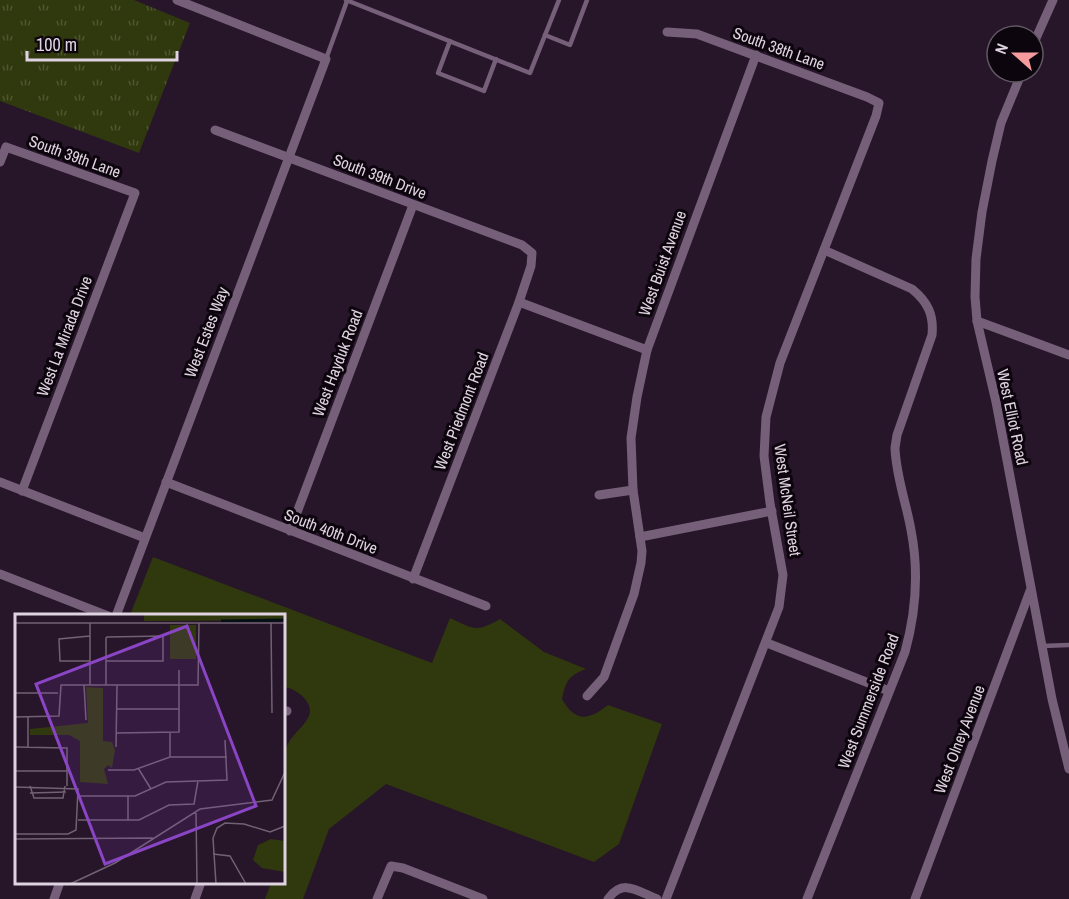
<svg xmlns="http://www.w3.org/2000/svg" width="1069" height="899" viewBox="0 0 1069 899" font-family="'Archivo Narrow',sans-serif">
<defs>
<pattern id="grass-tufts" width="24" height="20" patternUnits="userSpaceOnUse" patternTransform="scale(1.5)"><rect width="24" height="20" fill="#30390d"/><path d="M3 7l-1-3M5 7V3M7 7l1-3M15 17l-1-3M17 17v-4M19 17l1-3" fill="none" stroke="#4e5530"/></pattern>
</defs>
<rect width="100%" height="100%" fill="#27152a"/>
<path fill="url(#grass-tufts)" d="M 0,0 L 134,0 L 190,23 L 139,153 L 0,101 Z"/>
<path fill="#30390d" d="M 153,557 L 432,663 L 450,618 C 474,629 476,633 500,619 L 544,652 L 586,669 C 568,676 566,681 562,699 C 575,723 590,720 608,705 L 662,724 L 619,844 L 594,862 L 386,784 L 329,829 L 303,899 L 265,899 L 271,883 L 284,882 L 284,755 C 285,751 286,746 289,742 C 297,728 321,716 304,698 C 299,692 291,688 284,687 L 284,616 L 130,615 Z"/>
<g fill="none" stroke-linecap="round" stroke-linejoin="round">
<g stroke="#755f79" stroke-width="4.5">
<path d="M 346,0 L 530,73 L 559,0"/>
<path d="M 545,35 L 570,45 L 587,0"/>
<path d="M 450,41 L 438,73 L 484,91 L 496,59"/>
<path d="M 326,59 L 347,1"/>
<path d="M 1042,646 L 1069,645"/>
</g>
<g stroke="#755f79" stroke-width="9">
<path d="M 1033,45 L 1053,0"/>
<path d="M 1022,72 L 1001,123 L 992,161 L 982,212 L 976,259 L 975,297 L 977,321 L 996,402 L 1052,699 L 1069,769"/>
<path d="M 215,130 L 522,245 L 532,253 L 531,266 L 519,302 L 413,579"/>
<path d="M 0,162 L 6,147 L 135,193 L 22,491"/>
<path d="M 519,302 L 647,350"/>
<path d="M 977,321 L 1069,355"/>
<path d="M 0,482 L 145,538"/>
<path d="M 166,482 L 486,606"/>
<path d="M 599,495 L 633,490"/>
<path d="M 290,531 L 413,205"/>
<path d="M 640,537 L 772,511"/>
<path d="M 0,574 L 108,616"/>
<path d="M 116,616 L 326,59 L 177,0"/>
<path d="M 767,643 L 889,691"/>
<path d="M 587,696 L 604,677 L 634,594 L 641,563 L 642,551 L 633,490 L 631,438 L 637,397 L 647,350 L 756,55"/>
<path d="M 284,711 L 287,711"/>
<path d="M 54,899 L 60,882"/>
<path d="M 195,899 L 201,882"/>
<path d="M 377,899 L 391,866 L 403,868 L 483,899"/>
<path d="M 608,899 C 623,878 637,891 657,899"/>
<path d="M 666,899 L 779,607 L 783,575 L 770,503 L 764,456 L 766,417 L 780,363 L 876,116 L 879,103 L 867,97 L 697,34 L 667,32"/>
<path d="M 807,899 L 905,652 C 916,612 919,571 911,530 C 906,502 896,476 895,448 L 897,435 L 932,335 C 934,315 928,302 912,289 L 824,250"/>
<path d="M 915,899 L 1030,591"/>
</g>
</g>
<g text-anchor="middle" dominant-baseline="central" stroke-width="6" stroke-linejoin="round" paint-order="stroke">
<g font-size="16" fill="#e0d3e1" stroke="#0c050d">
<text transform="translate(779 48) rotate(20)">South 38th Lane</text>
<text transform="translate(75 156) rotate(20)">South 39th Lane</text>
<text transform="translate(380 176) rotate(21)">South 39th Drive</text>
<text transform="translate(662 263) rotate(-70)">West Buist Avenue</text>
<text transform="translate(206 332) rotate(-69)">West Estes Way</text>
<text transform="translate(64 336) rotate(-69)">West La Mirada Drive</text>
<text transform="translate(337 363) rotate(-69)">West Hayduk Road</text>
<text transform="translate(461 411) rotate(-69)">West Piedmont Road</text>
<text transform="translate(1013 417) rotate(78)">West Elliot Road</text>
<text transform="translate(788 500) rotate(82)">West McNeil Street</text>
<text transform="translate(331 531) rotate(21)">South 40th Drive</text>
<text transform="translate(868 701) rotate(-69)">West Summerside Road</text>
<text transform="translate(959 739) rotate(-69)">West Olney Avenue</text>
</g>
</g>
<g transform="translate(15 614)">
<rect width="270" height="270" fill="#27152a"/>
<path d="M 129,0 L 270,0 L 270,6 L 129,7 ZM 155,11 L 181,11 L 181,45 L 155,45 ZM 256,225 L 270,227 L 270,258 L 247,254 L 238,246 L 243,231 Z" fill="#30390d"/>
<path d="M 71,73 L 88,74 L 88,127 L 97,128 L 100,136 L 97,154 L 93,151 L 89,155 L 93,170 L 65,168 L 65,127 L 54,121 L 15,121 L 15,115 L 73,109 Z" fill="#30390d"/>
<path fill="none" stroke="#040f16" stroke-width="3" d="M 206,7 L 270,6"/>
<path fill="none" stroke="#716173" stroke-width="1.5" d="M 0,9 L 270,9M 75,9 L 75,71M 256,9 L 257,99M 75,22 L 44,25 L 45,47 L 75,47M 91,47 L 148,47 L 148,22 L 92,23 L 91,24 L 91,71M 69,71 L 71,106M 0,79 L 43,79M 101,95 L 164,95M 0,103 L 44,102 L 46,71 L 183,71 L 184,9M 13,103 L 13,133M 101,119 L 164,118 L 164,56M 155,119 L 155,143M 0,133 L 52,134 L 52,172M 101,133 L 102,71M 123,154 L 136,175M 93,156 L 119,156 L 155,143 L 212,143M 0,157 L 52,157M 15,172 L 19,184 L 48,184 L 50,172M 0,173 L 63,175 L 61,216 L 53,220 L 0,220M 15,179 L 51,178M 63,182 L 120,182 L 151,168 L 212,166 L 210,126M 181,197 L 182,270M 63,206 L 124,206 L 154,191 L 179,190 L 183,167M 113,206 L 113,182M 0,225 L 138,224M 198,240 L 215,242 L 231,270M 55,270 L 100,249 L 185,195 L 257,186 L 270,158M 201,270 L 198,224 L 202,214 L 210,209 L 229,210 L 255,218 L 270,212"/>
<path fill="#8a45c4" fill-opacity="0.15" stroke="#8a45c4" stroke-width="3" d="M 172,12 L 241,192 L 90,250 L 21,70 Z"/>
<rect width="270" height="270" fill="none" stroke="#e0d3e1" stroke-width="3"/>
</g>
<g transform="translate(1015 54) rotate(291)"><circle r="28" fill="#0c050d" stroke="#615762" stroke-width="1.5"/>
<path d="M0-4.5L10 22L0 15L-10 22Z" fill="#f59b9d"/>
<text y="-9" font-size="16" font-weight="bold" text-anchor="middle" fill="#e0d3e1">N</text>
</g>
<path d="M27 51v9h150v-9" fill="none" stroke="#e0d3e1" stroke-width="3"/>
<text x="36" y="51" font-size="18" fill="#e0d3e1" stroke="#0c050d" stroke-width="4.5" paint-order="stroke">100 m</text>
</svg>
